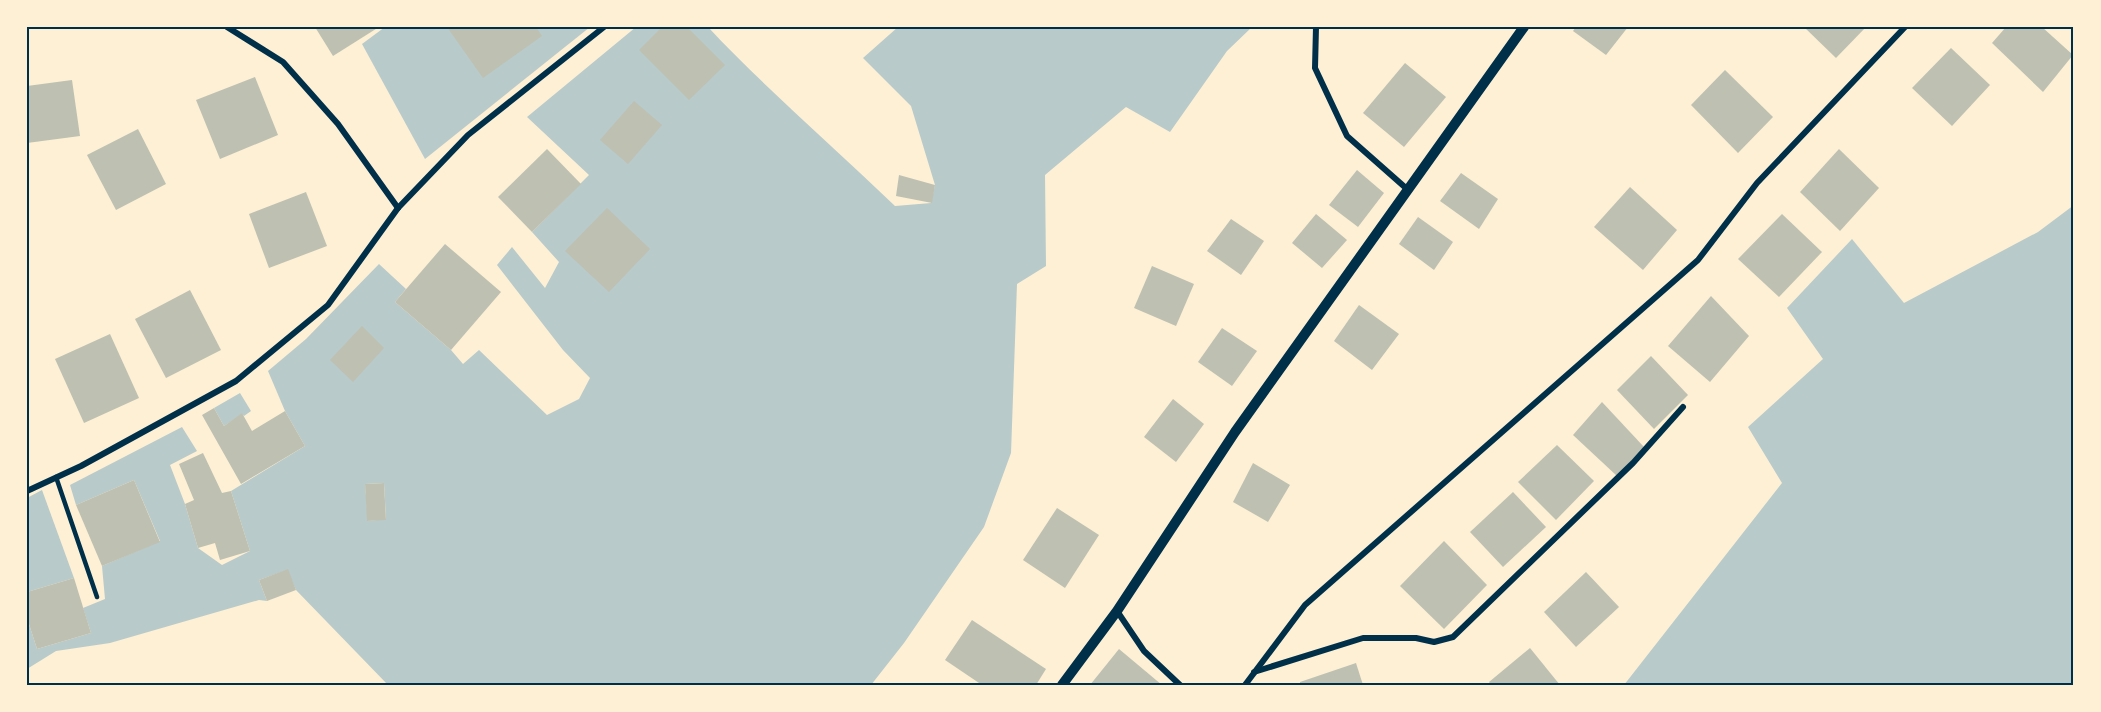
<svg xmlns="http://www.w3.org/2000/svg" width="2101" height="712" viewBox="0 0 2101 712" font-family="'Open Sans',sans-serif">
<rect width="100%" height="100%" fill="#fdf0d5"/>
<g fill="#b9caca" fill-rule="evenodd">
<path d="M 385,27 L 590,27 L 425,159 L 362,44 Z"/>
<path d="M 636,27 L 708,27 C 767,90 833,146 895,206 L 931,203 L 935,185 L 911,106 L 863,58 L 898,27 L 1252,27 L 1227,51 L 1170,132 L 1126,107 L 1045,175 L 1046,266 L 1017,284 L 1011,453 L 984,527 L 904,643 L 871,685 L 388,685 L 296,590 L 287,570 L 259,580 L 267,601 L 259,600 L 110,643 L 56,651 L 27,669 L 27,618 L 37,649 L 91,633 L 83,608 L 105,599 L 102,566 L 160,541 L 134,480 L 76,505 L 70,485 L 182,427 L 197,451 L 170,465 L 185,504 L 198,548 L 222,565 L 250,551 L 231,491 L 305,446 L 285,411 L 268,371 L 306,339 L 379,264 L 406,289 L 395,302 L 451,350 L 463,364 L 479,350 L 547,415 L 579,399 L 590,378 L 563,350 L 497,265 L 512,247 L 545,288 L 559,262 L 532,232 L 589,175 L 527,117 ZM 384,483 L 386,519 L 368,521 L 365,484 Z"/>
<path d="M 2074,205 L 2074,685 L 1624,685 L 1782,483 L 1748,427 L 1823,359 L 1787,308 L 1852,239 L 1904,303 L 2038,232 Z"/>
<path d="M 240,393 L 251,411 L 244,416 L 242,414 L 224,426 L 214,408 Z"/>
<path d="M 42,490 L 74,578 L 27,592 L 27,498 Z"/>
</g>
<g fill="#bec0b2">
<path d="M 315,27 L 379,27 L 333,56 Z"/>
<path d="M 447,27 L 536,27 L 542,36 L 483,78 Z"/>
<path d="M 662,27 L 687,27 L 725,65 L 689,100 L 639,50 Z"/>
<path d="M 1576,27 L 1628,27 L 1606,55 L 1573,31 Z"/>
<path d="M 1804,27 L 1866,27 L 1836,58 Z"/>
<path d="M 2006,27 L 2042,27 L 2073,55 L 2043,92 L 1992,43 Z"/>
<path d="M 1951,48 L 1990,85 L 1952,126 L 1912,88 Z"/>
<path d="M 1405,63 L 1446,97 L 1404,147 L 1363,113 Z"/>
<path d="M 1725,70 L 1773,117 L 1738,153 L 1691,105 Z"/>
<path d="M 255,77 L 278,135 L 220,159 L 196,100 Z"/>
<path d="M 72,80 L 80,136 L 27,143 L 27,86 Z"/>
<path d="M 634,101 L 662,125 L 628,164 L 600,140 Z"/>
<path d="M 138,129 L 166,184 L 116,210 L 87,155 Z"/>
<path d="M 547,149 L 581,184 L 532,232 L 498,197 Z"/>
<path d="M 1839,149 L 1879,188 L 1840,231 L 1800,192 Z"/>
<path d="M 1357,170 L 1384,193 L 1358,227 L 1329,205 Z"/>
<path d="M 1461,173 L 1498,199 L 1479,229 L 1440,201 Z"/>
<path d="M 899,175 L 935,185 L 932,203 L 896,196 Z"/>
<path d="M 1630,187 L 1677,230 L 1643,270 L 1594,227 Z"/>
<path d="M 306,192 L 327,246 L 269,268 L 249,214 Z"/>
<path d="M 607,208 L 650,249 L 609,292 L 565,251 Z"/>
<path d="M 1316,214 L 1347,240 L 1322,268 L 1292,243 Z"/>
<path d="M 1782,214 L 1822,252 L 1779,297 L 1738,259 Z"/>
<path d="M 1418,217 L 1453,242 L 1434,270 L 1399,244 Z"/>
<path d="M 1231,219 L 1264,241 L 1241,275 L 1207,251 Z"/>
<path d="M 445,244 L 501,292 L 451,350 L 395,302 Z"/>
<path d="M 1152,266 L 1194,284 L 1176,326 L 1134,308 Z"/>
<path d="M 190,290 L 221,350 L 166,378 L 135,319 Z"/>
<path d="M 1711,296 L 1749,336 L 1710,382 L 1668,346 Z"/>
<path d="M 1359,305 L 1399,334 L 1372,370 L 1334,341 Z"/>
<path d="M 362,326 L 384,348 L 353,382 L 330,360 Z"/>
<path d="M 1222,328 L 1257,351 L 1232,386 L 1198,362 Z"/>
<path d="M 110,334 L 139,398 L 84,423 L 55,359 Z"/>
<path d="M 1651,356 L 1688,395 L 1654,429 L 1617,390 Z"/>
<path d="M 1173,399 L 1204,424 L 1176,462 L 1144,437 Z"/>
<path d="M 1602,402 L 1644,447 L 1617,476 L 1573,435 Z"/>
<path d="M 214,408 L 224,426 L 242,413 L 252,431 L 285,411 L 305,446 L 241,484 L 202,415 Z"/>
<path d="M 1557,445 L 1594,481 L 1556,520 L 1518,482 Z"/>
<path d="M 203,453 L 222,493 L 231,491 L 250,551 L 220,560 L 215,543 L 198,548 L 185,504 L 194,500 L 179,464 Z"/>
<path d="M 1253,463 L 1290,485 L 1268,522 L 1233,502 Z"/>
<path d="M 134,480 L 160,542 L 102,566 L 76,505 Z"/>
<path d="M 384,483 L 386,520 L 367,521 L 365,484 Z"/>
<path d="M 1513,492 L 1546,527 L 1503,567 L 1470,532 Z"/>
<path d="M 1057,508 L 1099,535 L 1065,588 L 1023,560 Z"/>
<path d="M 1444,541 L 1487,585 L 1444,629 L 1400,586 Z"/>
<path d="M 288,569 L 296,590 L 267,601 L 259,580 Z"/>
<path d="M 1586,572 L 1619,607 L 1576,647 L 1544,612 Z"/>
<path d="M 74,578 L 91,633 L 37,649 L 27,618 L 27,592 Z"/>
<path d="M 972,620 L 1046,669 L 1036,685 L 982,685 L 945,660 Z"/>
<path d="M 1530,648 L 1560,685 L 1491,685 L 1489,682 Z"/>
<path d="M 1119,649 L 1162,685 L 1090,685 Z"/>
<path d="M 1356,663 L 1363,685 L 1300,685 L 1300,682 Z"/>
</g>
<g fill="none" stroke-linecap="round" stroke-linejoin="round">
<path stroke="#003049" stroke-width="4.5" d="M 56,477 L 97,597"/>
<g stroke="#003049" stroke-width="6">
<path d="M 227,27 L 283,62 L 338,124 L 398,208"/>
<path d="M 1316,27 L 1315,68 L 1347,136 L 1407,189"/>
<path d="M 27,491 L 81,466 L 236,381 L 328,305 L 398,208 L 468,135 L 604,27"/>
<path d="M 1117,611 L 1144,651 L 1180,685"/>
<path d="M 1254,672 L 1363,638 L 1416,638 L 1434,642 L 1453,637 L 1633,463 L 1683,407"/>
<path d="M 1245,685 L 1305,605 L 1698,260 L 1757,183 L 1905,27"/>
</g>
<path stroke="#003049" stroke-width="10" d="M 1062,685 L 1117,611 L 1235,432 L 1524,27"/>
</g>
<rect width="2101" height="712" fill="none" stroke="#fdf0d5" stroke-width="57"/>
<rect x="28" y="28" width="2044" height="656" fill="none" stroke="#003049" stroke-width="2"/>
</svg>
